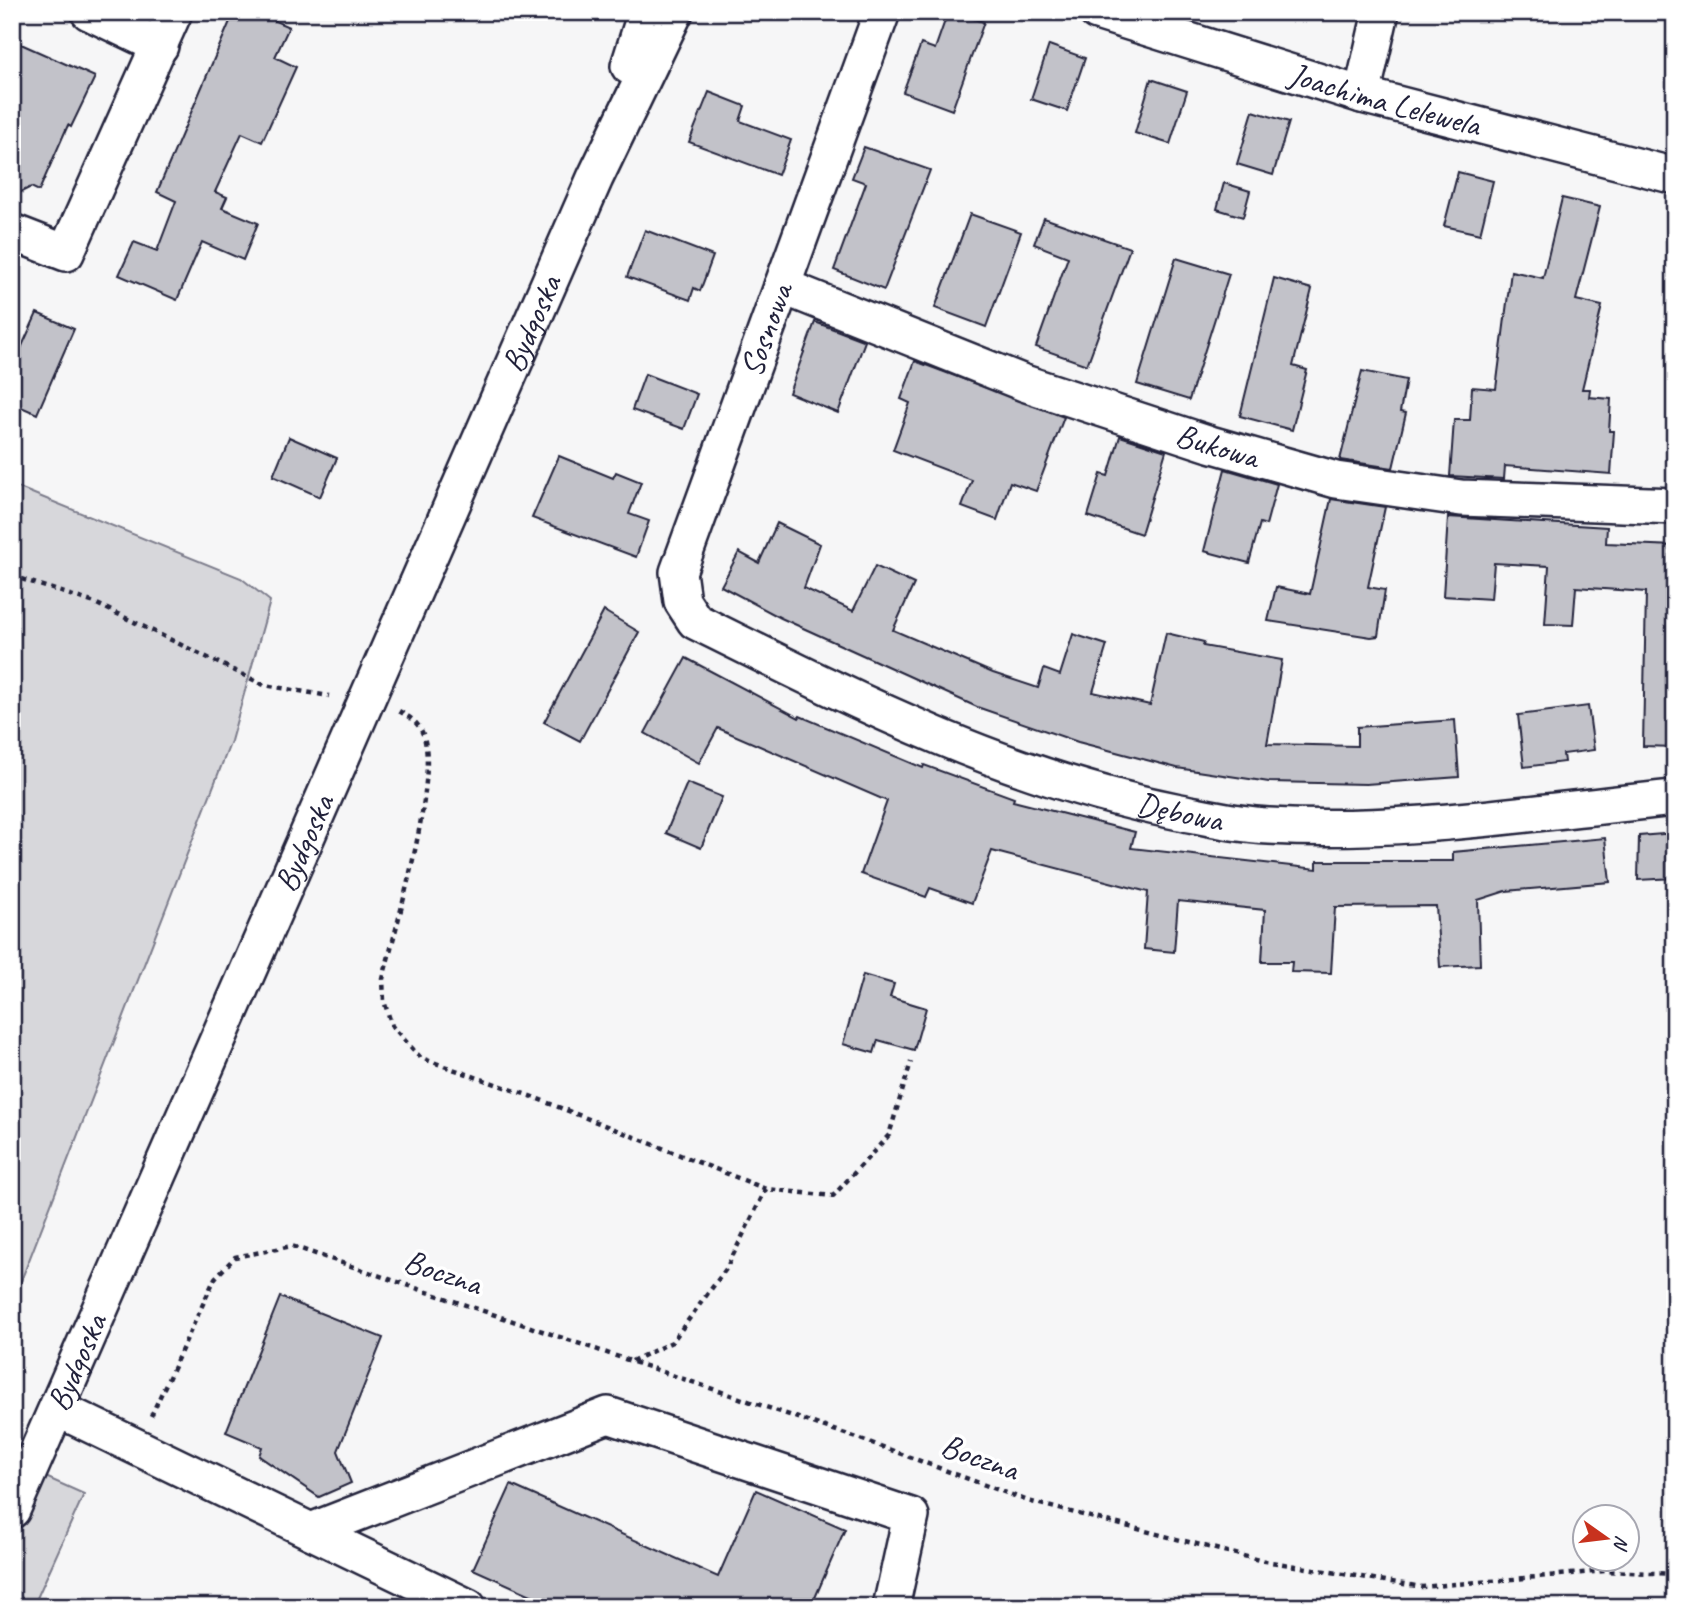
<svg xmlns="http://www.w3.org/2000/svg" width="1687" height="1619" viewBox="0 0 1687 1619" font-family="Caveat,sans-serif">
<rect width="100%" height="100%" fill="#f6f6f7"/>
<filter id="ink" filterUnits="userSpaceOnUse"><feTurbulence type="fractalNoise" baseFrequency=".0143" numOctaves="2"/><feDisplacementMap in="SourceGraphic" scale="14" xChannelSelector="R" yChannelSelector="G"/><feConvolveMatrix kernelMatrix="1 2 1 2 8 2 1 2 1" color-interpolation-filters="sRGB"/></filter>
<g filter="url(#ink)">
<g fill="#d7d7db" stroke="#7c7c8b" stroke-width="2">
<path d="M 12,485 L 241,578 L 270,601 L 231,741 L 12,1304 Z"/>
<path d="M 12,1462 L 84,1494 L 33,1607 L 12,1607 Z"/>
</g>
<g fill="#c2c2c9" stroke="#22223b" stroke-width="2">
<path d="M 234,12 L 279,12 L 275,21 L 289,27 L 275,57 L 296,67 L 262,142 L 242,133 L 215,192 L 227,197 L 222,208 L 258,223 L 243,260 L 202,242 L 177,300 L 119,275 L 134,242 L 157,251 L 176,201 L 157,192 Z"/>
<path d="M 948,12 L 984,22 L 952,110 L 903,92 L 921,44 L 935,49 Z"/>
<path d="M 12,40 L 95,77 L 71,127 L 68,125 L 39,191 L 31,187 L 19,193 L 12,176 Z"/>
<path d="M 1049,45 L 1085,58 L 1067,111 L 1031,99 Z"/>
<path d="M 1151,79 L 1187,91 L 1170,144 L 1135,133 Z"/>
<path d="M 709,92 L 745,106 L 740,121 L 791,140 L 778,175 L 689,142 Z"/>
<path d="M 1253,111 L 1289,122 L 1273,175 L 1237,164 Z"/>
<path d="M 864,147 L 930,170 L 884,290 L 834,270 L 866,183 L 852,178 Z"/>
<path d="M 1458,172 L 1493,181 L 1480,234 L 1444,226 Z"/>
<path d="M 1224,183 L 1250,191 L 1243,217 L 1217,209 Z"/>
<path d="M 1562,198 L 1600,207 L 1576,300 L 1602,306 L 1582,389 L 1590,389 L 1589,397 L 1611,399 L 1609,431 L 1614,431 L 1611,474 L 1505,466 L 1504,479 L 1450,476 L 1454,420 L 1470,420 L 1472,387 L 1496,389 L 1511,271 L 1543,278 Z"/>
<path d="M 970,214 L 1021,232 L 986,327 L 935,308 Z"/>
<path d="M 1044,218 L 1130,248 L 1087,365 L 1036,347 L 1068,257 L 1034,244 Z"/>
<path d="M 645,230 L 713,256 L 700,291 L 694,288 L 690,300 L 627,277 Z"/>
<path d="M 1176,258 L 1229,274 L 1189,400 L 1137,384 Z"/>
<path d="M 1274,278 L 1312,289 L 1293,366 L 1307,370 L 1292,430 L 1240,416 Z"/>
<path d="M 37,313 L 74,329 L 37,414 L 12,403 L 12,368 Z"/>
<path d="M 815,322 L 865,341 L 838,413 L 789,393 Z"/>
<path d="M 915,361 L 1064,417 L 1036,491 L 1010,482 L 997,520 L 962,507 L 972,480 L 893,450 L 910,403 L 901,399 Z"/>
<path d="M 1362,371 L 1406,380 L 1400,412 L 1406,413 L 1393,468 L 1340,460 Z"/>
<path d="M 645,374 L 697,394 L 684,429 L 632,410 Z"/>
<path d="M 1120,436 L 1166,451 L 1141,534 L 1088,516 L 1101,474 L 1108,476 Z"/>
<path d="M 289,437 L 337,458 L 320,497 L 273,476 Z"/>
<path d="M 559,456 L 613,478 L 616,472 L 641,482 L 629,514 L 649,521 L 636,557 L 532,518 Z"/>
<path d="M 1225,469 L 1277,484 L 1266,525 L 1260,523 L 1249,563 L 1204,551 Z"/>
<path d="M 1331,499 L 1385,507 L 1368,587 L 1385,590 L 1378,636 L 1371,637 L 1268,621 L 1276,587 L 1310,594 Z"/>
<path d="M 1448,517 L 1607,527 L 1606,543 L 1675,546 L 1675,747 L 1643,746 L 1646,592 L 1576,587 L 1573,625 L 1545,624 L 1549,566 L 1494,563 L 1491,599 L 1443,596 Z"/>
<path d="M 777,523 L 820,544 L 804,588 L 853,611 L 875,566 L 914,584 L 893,630 L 993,673 L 1038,688 L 1044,669 L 1060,675 L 1073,634 L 1107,645 L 1093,692 L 1150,705 L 1166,633 L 1204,642 L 1203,646 L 1282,660 L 1267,744 L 1357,746 L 1357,727 L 1455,720 L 1459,777 L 1366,784 L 1269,782 L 1177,768 L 1078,742 L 977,707 L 781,618 L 721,586 L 739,552 L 759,563 Z"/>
<path d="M 604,611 L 639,632 L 580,741 L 544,722 Z"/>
<path d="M 686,658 L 799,718 L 800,716 L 923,768 L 924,765 L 1014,798 L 1013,801 L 1135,832 L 1131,848 L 1317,869 L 1317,861 L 1453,861 L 1453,852 L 1605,838 L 1610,882 L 1506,891 L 1478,900 L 1480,965 L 1440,967 L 1436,906 L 1335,907 L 1331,973 L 1291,972 L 1292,962 L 1262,962 L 1265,910 L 1178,901 L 1174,952 L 1144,949 L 1148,892 L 992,851 L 972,903 L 930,888 L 926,897 L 861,874 L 887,801 L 718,728 L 699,763 L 645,733 Z"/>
<path d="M 1588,706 L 1594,750 L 1563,754 L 1564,762 L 1524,767 L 1518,715 Z"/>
<path d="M 687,783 L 722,797 L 701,848 L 666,833 Z"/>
<path d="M 1675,833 L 1675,878 L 1638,880 L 1639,836 Z"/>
<path d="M 863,975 L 894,984 L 890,997 L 926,1008 L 914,1050 L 878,1040 L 874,1053 L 843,1044 Z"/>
<path d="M 280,1297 L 383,1338 L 338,1451 L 351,1483 L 319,1497 L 259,1456 L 262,1447 L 226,1432 Z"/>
<path d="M 511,1485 L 718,1577 L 756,1490 L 845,1529 L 811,1607 L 558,1607 L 473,1569 Z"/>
</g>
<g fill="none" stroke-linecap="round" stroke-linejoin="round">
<g stroke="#22223b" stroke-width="40">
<g id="minor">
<path d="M 89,12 L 160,46"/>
<path id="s1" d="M 882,12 L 678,572 L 682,601 L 695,621 C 850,698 1004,777 1175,811 C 1206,817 1238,825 1269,826 C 1404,834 1541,811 1675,798"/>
<path id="s2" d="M 1097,12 L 1362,95 L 1675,176"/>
<path d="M 629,66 L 646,12"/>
<path d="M 1362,95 L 1381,12"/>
<path d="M 12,232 L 66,253 L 174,12"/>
<path id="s3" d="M 782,286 L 1024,383 L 1210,444 L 1336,480 L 1461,498 L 1675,506"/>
<path d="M 58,1409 L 468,1607"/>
<path id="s4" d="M 12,1510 L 595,178 L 675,12"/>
<path d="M 311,1531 L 608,1415 L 911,1516 L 891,1607"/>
</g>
</g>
<g stroke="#22223b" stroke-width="4.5" stroke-dasharray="5 5" stroke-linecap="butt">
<path d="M 12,576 L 95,603 L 264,685 L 329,696"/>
<path d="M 399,711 C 409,717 417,721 422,732 C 442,774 395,929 383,979 L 384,1001 L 392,1026 L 421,1058 L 533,1097 L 766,1189 L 833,1196 L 889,1135 L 911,1062"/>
<path d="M 632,1361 L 672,1342 L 726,1269 L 766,1189"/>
<path d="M 151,1416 L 215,1278 L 235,1257 L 292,1246 L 869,1442 L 1028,1501 L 1259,1560 L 1422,1587 L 1605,1571 L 1675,1574"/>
</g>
<use href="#minor" stroke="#fff" stroke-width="35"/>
</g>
</g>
<g text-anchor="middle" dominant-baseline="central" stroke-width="7" stroke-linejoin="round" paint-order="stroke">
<g font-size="33" fill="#22223b" stroke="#fff">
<text stroke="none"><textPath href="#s2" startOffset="301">Joachima Lelewela</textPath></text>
<text stroke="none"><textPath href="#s4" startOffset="1295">Bydgoska</textPath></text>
<text transform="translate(766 330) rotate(-70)">Sosnowa</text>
<text stroke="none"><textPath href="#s3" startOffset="464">Bukowa</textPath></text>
<text stroke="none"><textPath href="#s1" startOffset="1172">Dębowa</textPath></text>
<text stroke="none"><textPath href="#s4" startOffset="728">Bydgoska</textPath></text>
<text transform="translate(443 1272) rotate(19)">Boczna</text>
<text stroke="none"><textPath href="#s4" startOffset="161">Bydgoska</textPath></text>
<text transform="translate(980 1457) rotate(20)">Boczna</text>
</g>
</g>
<rect width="1687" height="1619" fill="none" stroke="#fff" stroke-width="42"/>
<rect x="21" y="21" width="1645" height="1577" fill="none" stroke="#22223b" stroke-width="2.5" filter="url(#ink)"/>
<g transform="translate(1606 1538) rotate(104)"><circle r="33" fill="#ffffff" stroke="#a7a7b1" stroke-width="2"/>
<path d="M0-5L12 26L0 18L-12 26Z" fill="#c8321e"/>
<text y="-10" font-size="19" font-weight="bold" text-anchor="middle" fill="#22223b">N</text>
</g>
</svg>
